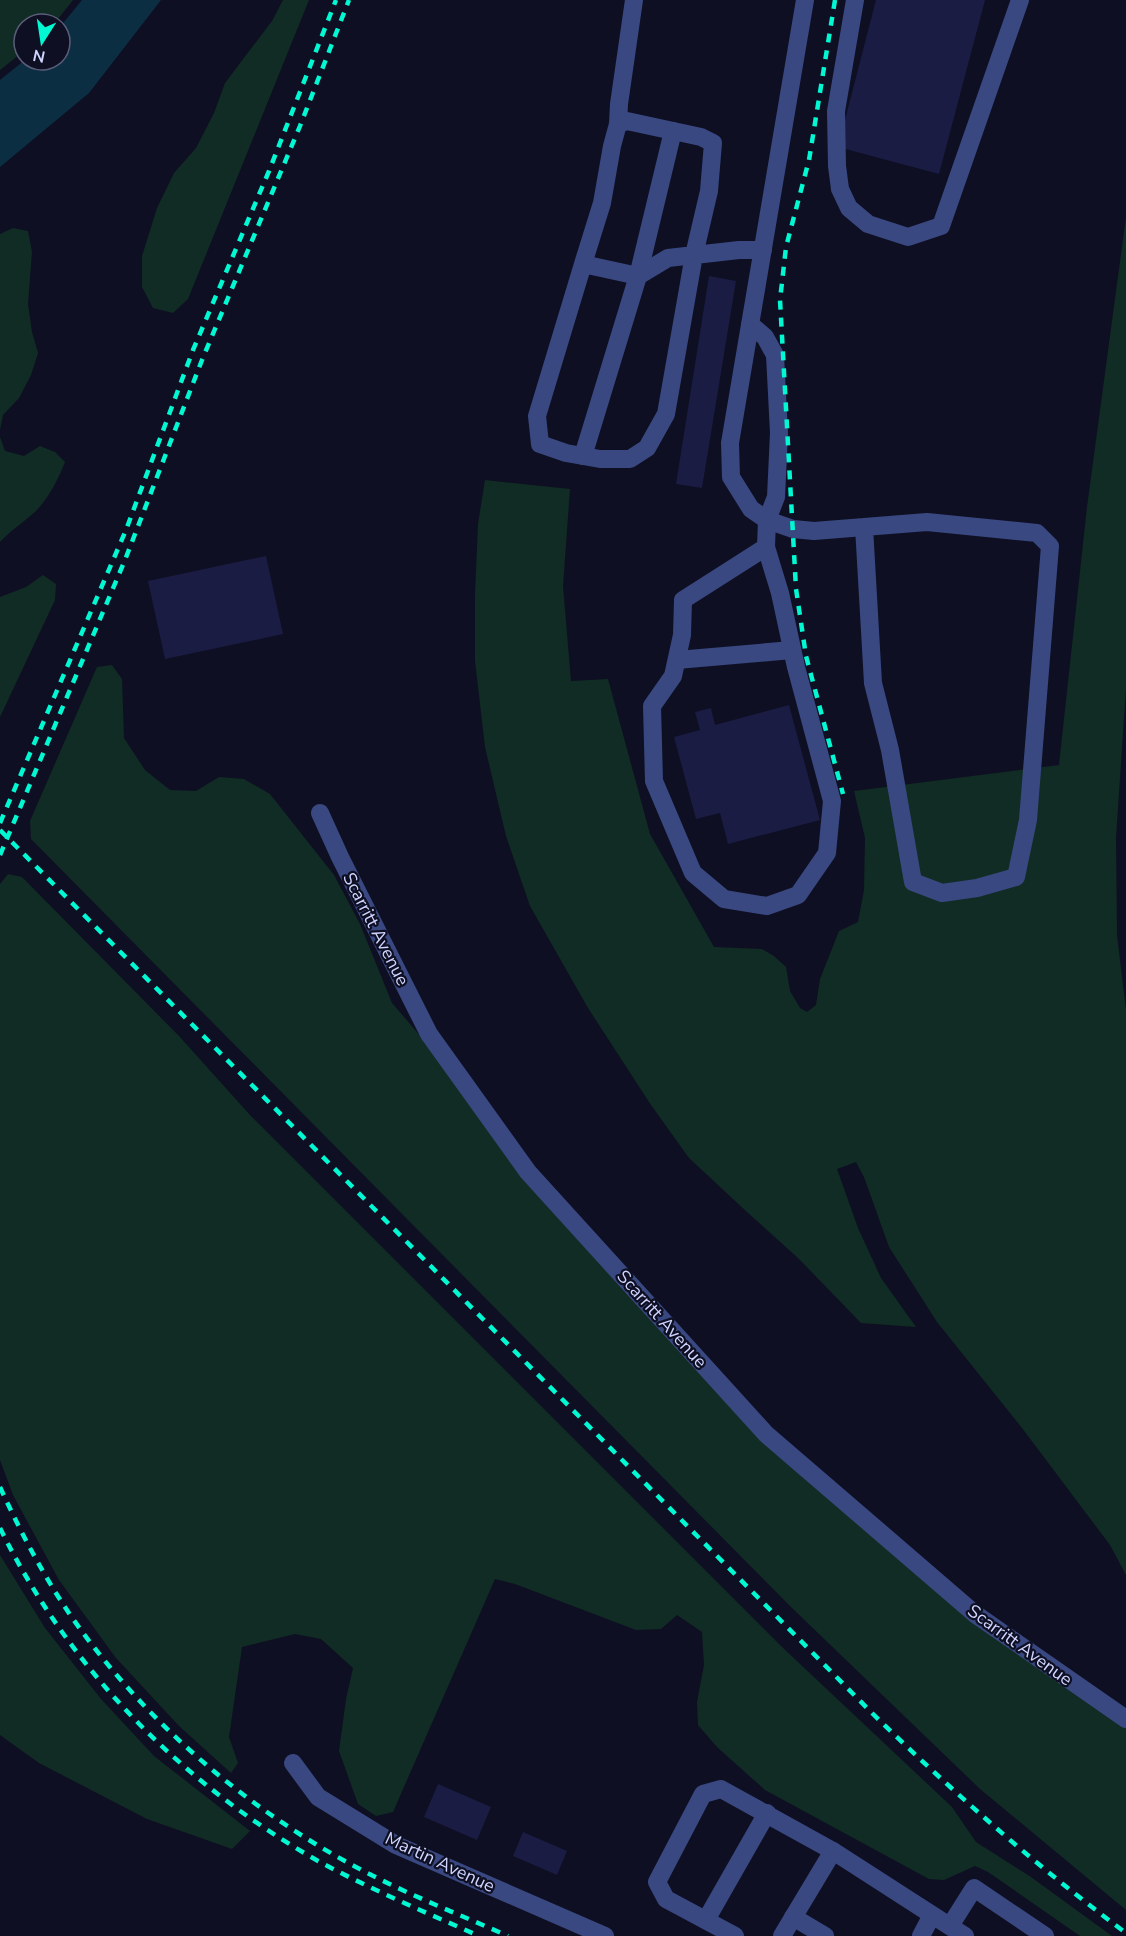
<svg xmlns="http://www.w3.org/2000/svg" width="1126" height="1936" viewBox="0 0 1126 1936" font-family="'Nunito Sans',sans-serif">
<rect width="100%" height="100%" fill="#0e0f22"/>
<g fill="#112c24">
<path d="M 0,0 L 73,0 L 54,24 L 24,24 L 24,51 L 0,70 Z"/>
<path d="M 283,0 L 309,0 L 188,299 L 173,313 L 153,308 L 142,287 L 142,256 L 157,208 L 174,173 L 196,148 L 214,113 L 225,83 L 272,21 Z"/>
<path d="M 1126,217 L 1126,688 L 1116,838 L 1117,935 L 1126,1010 L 1126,1575 L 1110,1545 L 1022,1428 L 937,1322 L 889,1247 L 864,1177 L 856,1162 L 837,1169 L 858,1228 L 881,1278 L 916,1327 L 861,1323 L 798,1258 L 747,1212 L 689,1158 L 651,1105 L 588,1008 L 530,906 L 506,836 L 485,747 L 475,661 L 475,595 L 478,524 L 485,480 L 570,489 L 563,586 L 571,681 L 608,679 L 650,834 L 714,947 L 762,949 L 774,956 L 786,967 L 790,991 L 800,1008 L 807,1012 L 816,1005 L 820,979 L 839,931 L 858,922 L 864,890 L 865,838 L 854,791 L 1059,765 L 1087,507 Z"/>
<path d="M 13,228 L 28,231 L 32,252 L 28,304 L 32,332 L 38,353 L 31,375 L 19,398 L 3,415 L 0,430 L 0,234 Z"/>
<path d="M 0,437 L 5,451 L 24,456 L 40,446 L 55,452 L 65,462 C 58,480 49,497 36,511 C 24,522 11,530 0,542 Z"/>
<path d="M 43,575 L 56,584 L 55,600 L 0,717 L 0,597 L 26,587 Z"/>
<path d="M 112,665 L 122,679 L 124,738 L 145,770 L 170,790 L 196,791 L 219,777 L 244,779 L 270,794 L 334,875 L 360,924 L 392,1003 L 699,1361 L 938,1586 L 1126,1716 L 1126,1910 L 980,1789 L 791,1607 L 31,839 L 30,821 L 97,667 Z"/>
<path d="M 8,874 L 22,877 L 179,1036 L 250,1115 L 782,1647 L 952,1807 L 976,1842 L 1031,1877 L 1112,1936 L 1080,1936 L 988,1872 L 975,1866 L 944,1880 L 929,1879 L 765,1790 L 717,1747 L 698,1725 L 697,1702 L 704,1665 L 702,1632 L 677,1615 L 661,1629 L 636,1630 L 515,1584 L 495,1579 L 393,1812 L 376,1816 L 358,1804 L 339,1751 L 346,1699 L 353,1668 L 321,1639 L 295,1634 L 242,1647 L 229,1737 L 238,1763 L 231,1773 L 179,1726 L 116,1658 L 59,1580 L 13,1495 L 0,1460 L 0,884 Z"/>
<path d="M 0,1555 L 45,1628 L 101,1699 L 154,1756 L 250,1831 L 232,1849 L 147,1819 L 39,1763 L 0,1735 Z"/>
</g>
<path fill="#0c2e43" d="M 82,0 L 161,0 L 89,93 L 0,167 L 0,80 L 25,60 L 60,60 L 60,27 Z"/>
<g fill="#1a1c43">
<path d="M 876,0 L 985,0 L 939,174 L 838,147 Z"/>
<path d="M 709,276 L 736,281 L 702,488 L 676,484 Z"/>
<path d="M 266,556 L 283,634 L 165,659 L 148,581 Z"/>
<path d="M 789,705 L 820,820 L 728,844 L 720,813 L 696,819 L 674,737 L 700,730 L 695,712 L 711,708 L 715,725 Z"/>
<path d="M 438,1784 L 491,1807 L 477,1840 L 424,1817 Z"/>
<path d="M 523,1832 L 567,1851 L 557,1875 L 513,1856 Z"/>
</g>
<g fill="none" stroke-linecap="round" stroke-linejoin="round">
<g stroke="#394881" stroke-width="18">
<path d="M 855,0 L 836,111 L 837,166 L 840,189 L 849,208 L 868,224 L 908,237 L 941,226 L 1020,0"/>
<path d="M 618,124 L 619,104 L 634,0"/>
<path d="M 583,264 L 602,203 L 612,146 L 618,124 L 627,121 L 701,137 L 713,143 L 709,191 L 694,255 L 666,414 L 647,448 L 630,459 L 600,459 L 566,453 L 540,444 L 537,416 L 583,264 L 638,276 L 668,258 L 739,250 L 763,250"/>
<path d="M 750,324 L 765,337 L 775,355 L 779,433 L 776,497 L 767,520 L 751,509 L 731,477 L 730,443 L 805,0"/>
<path d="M 583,456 L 638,276 L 673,131"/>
<path d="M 766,547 L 683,600 L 682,635 L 673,676 L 652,706 L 654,781 L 693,873 L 724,899 L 767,906 L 798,895 L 827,853 L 832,801 L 796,667 L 780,593 L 766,547 L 767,520 L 793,529 L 814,531 L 927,522 L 1037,533 L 1050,546 L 1028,820 L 1016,877 L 977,888 L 942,893 L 913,882 L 890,750 L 873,683 L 864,527"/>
<path d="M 677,660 L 792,650"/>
<path d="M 320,813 L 340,857 L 429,1034 L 528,1172 L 766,1434 L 975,1614 L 1126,1719"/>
<path d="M 293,1763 L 318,1797 L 396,1845 L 605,1936"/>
<path d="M 793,1917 L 825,1936"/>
<path d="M 706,1920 L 767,1813"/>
<path d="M 950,1926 L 974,1888 L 1045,1936"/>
<path d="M 735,1936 L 666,1899 L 657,1882 L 703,1794 L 721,1789 L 833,1851 L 965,1936"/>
<path d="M 782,1936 L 833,1851"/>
<path d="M 921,1936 L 932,1915"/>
</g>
<g stroke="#01f8d2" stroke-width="4.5" stroke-dasharray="9 8" stroke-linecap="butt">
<path d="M 835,0 L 809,160 L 786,247 L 780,300 L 796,589 L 806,656 L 843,794"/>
<path d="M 0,823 L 126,530 L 193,350 L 269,171 L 336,0"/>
<path d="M 0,830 L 873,1714 C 953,1792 1036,1866 1126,1933"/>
<path d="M 0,855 L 125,560 L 202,360 L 300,126 L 349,0"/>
<path d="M 0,1487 C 21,1533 44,1577 73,1619 C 145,1721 244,1807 354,1866 C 404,1893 456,1913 508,1936"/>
<path d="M 0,1528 C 69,1669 182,1784 318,1861 C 370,1889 425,1912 479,1936"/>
</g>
</g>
<g text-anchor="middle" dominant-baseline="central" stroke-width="4.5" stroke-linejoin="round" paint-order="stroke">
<g font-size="18" fill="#cfd5ff" stroke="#0e0f22">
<text transform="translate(376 929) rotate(63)">Scarritt Avenue</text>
<text transform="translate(662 1319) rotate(48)">Scarritt Avenue</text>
<text transform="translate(1020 1645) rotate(36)">Scarritt Avenue</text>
<text transform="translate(440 1862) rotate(25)">Martin Avenue</text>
</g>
</g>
<g transform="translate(42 42) rotate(192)"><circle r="28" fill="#0e0f22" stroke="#5b5e7a" stroke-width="1.5"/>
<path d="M0-4.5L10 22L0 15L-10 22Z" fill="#01f8d2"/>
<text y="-9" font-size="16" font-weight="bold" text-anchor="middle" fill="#cfd5ff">N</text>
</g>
</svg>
